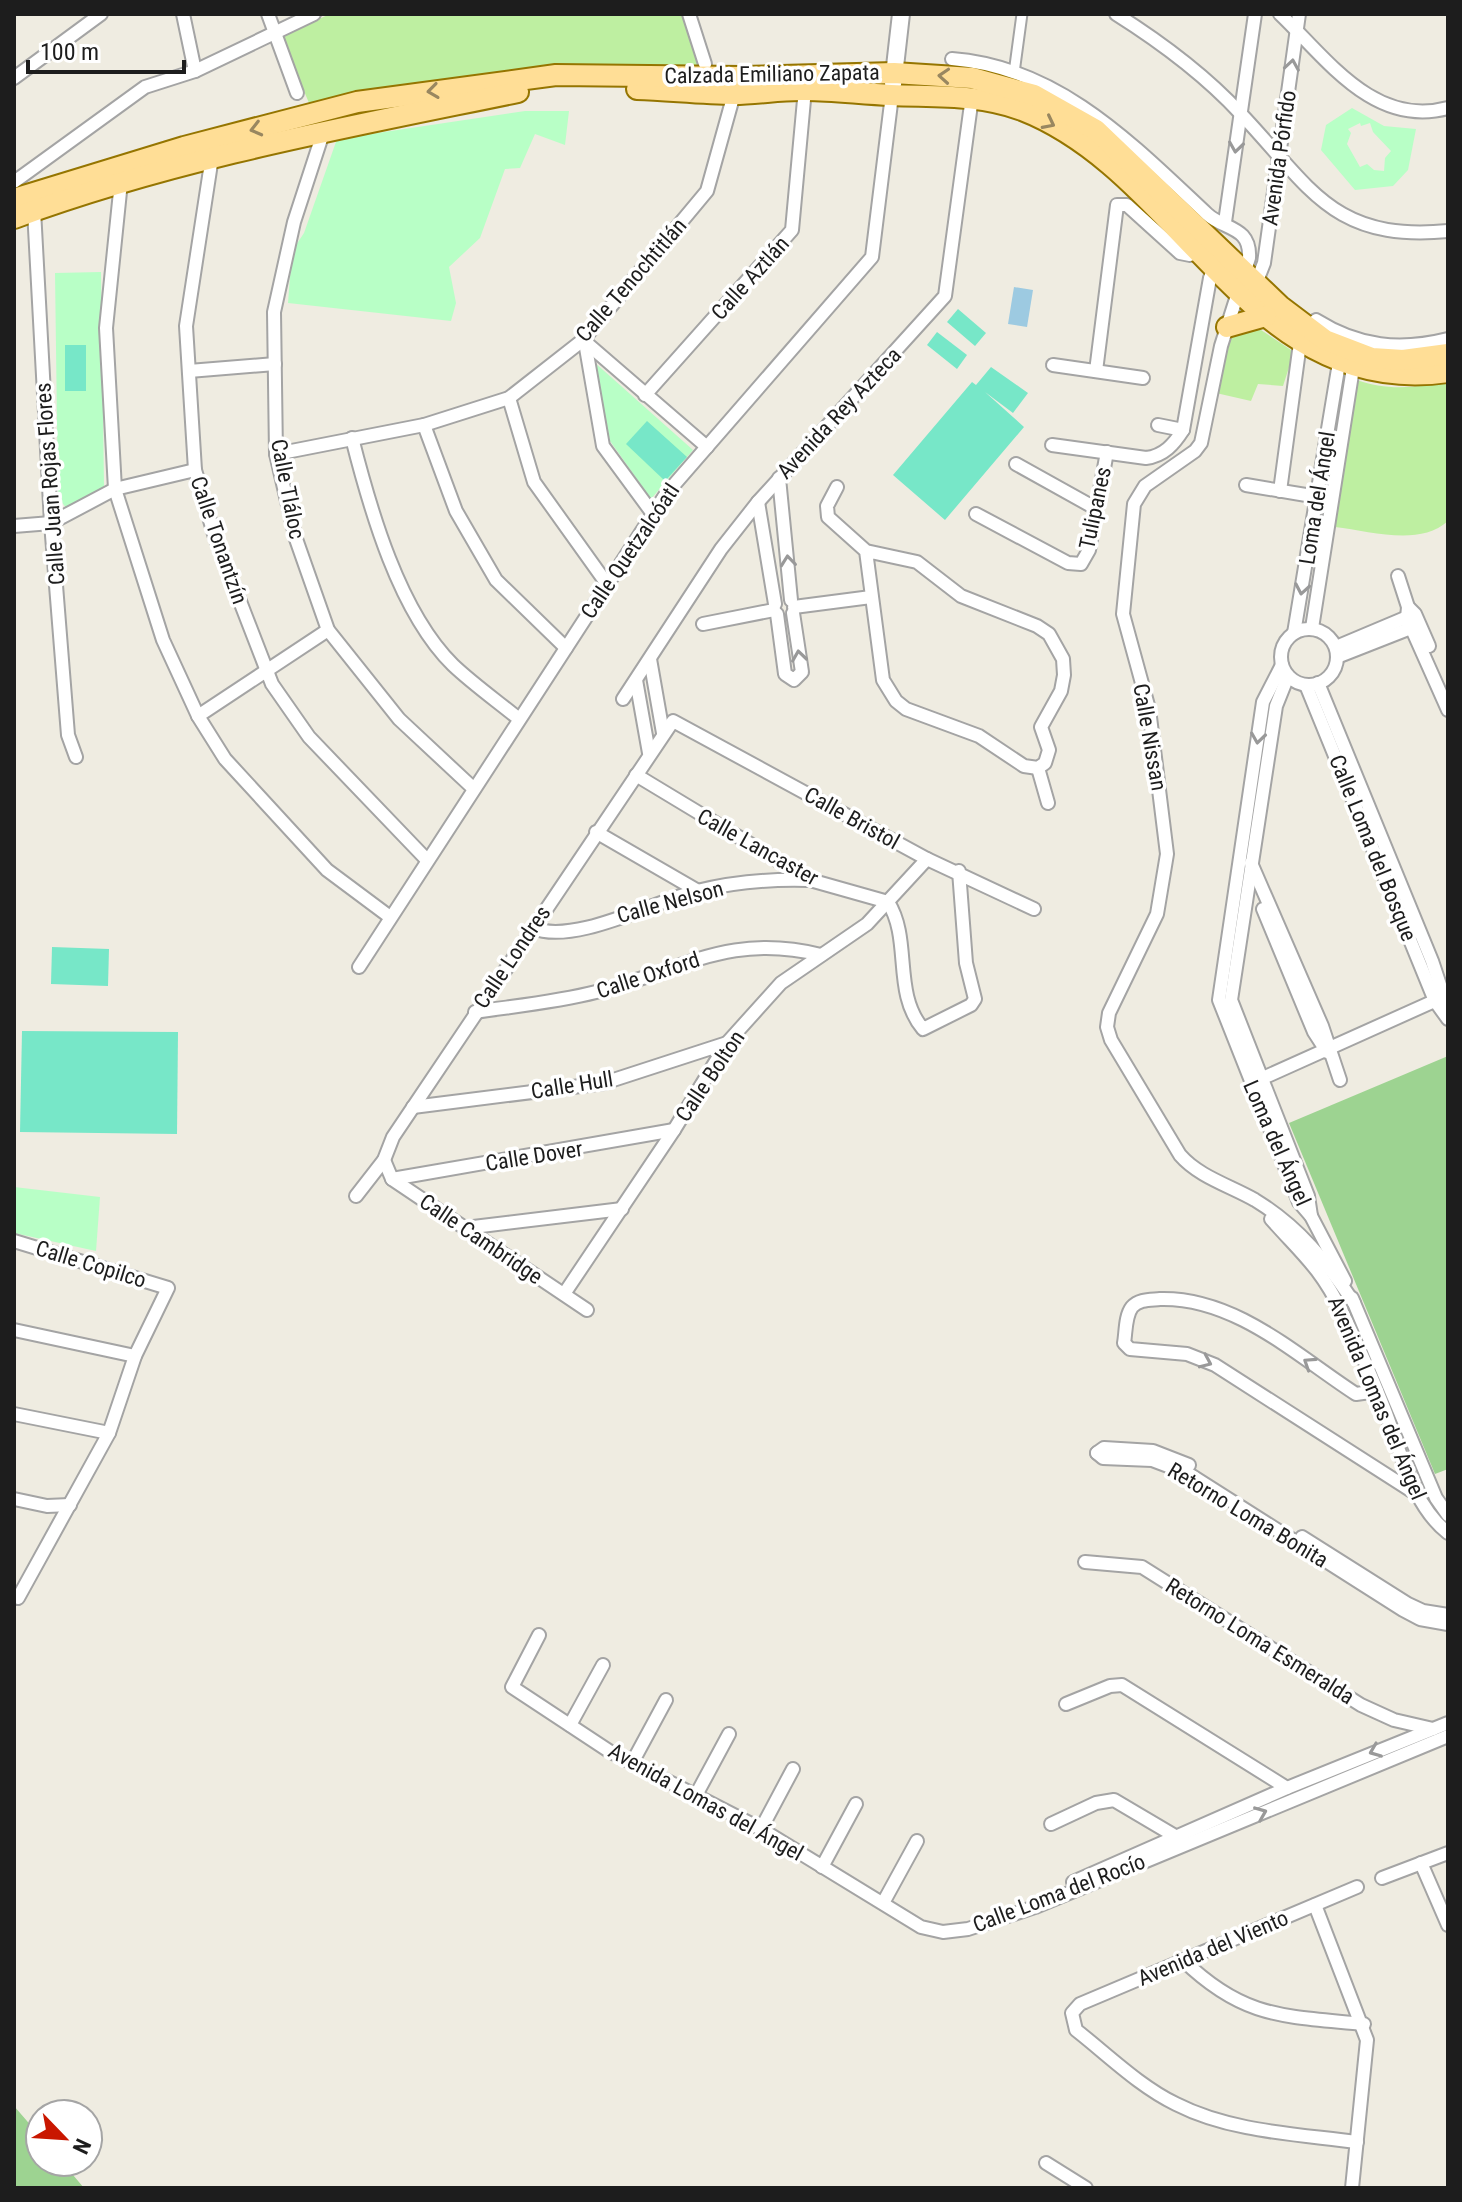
<svg xmlns="http://www.w3.org/2000/svg" width="1462" height="2202" viewBox="0 0 1462 2202" font-family="'Roboto Condensed',sans-serif">
<rect width="100%" height="100%" fill="#efece1"/>
<g fill="#beefa1">
<path d="M 330,14 L 683,14 L 701,67 L 517,70 L 309,103 L 281,36 Z"/>
<path d="M 1237,325 L 1255,326 L 1294,352 L 1283,386 L 1258,384 L 1251,401 L 1216,393 L 1224,340 Z"/>
<path d="M 1357,380 C 1386,391 1418,388 1448,381 L 1448,521 C 1419,547 1371,531 1335,527 Z"/>
</g>
<g fill="#9dd391">
<path d="M 1448,1056 L 1448,1469 L 1435,1474 L 1289,1123 Z"/>
<path d="M 14,2106 L 40,2136 L 40,2162 L 62,2162 L 84,2188 L 14,2188 Z"/>
</g>
<g fill="#b8ffc6" fill-rule="evenodd">
<path d="M 1352,108 L 1384,126 L 1416,129 L 1408,170 L 1393,186 L 1355,190 L 1321,150 L 1326,125 ZM 1360,123 L 1361,126 L 1370,123 L 1373,132 L 1391,151 L 1385,158 L 1384,171 L 1374,170 L 1367,164 L 1360,167 L 1347,144 L 1351,133 L 1348,129 Z"/>
<path d="M 525,111 L 569,111 L 565,145 L 535,134 L 520,168 L 505,169 L 480,238 L 449,267 L 456,303 L 451,321 L 288,303 L 292,251 L 304,233 L 337,139 Z"/>
<path d="M 101,272 L 104,486 L 69,512 L 58,497 L 55,273 Z"/>
<path d="M 594,362 L 693,450 L 651,499 L 610,441 Z"/>
<path d="M 14,1187 L 100,1197 L 96,1251 L 14,1233 Z"/>
</g>
<g fill="#77e7c8">
<path d="M 958,309 L 986,333 L 975,346 L 947,322 Z"/>
<path d="M 937,332 L 967,355 L 957,369 L 927,345 Z"/>
<rect x="65" y="345" width="21" height="46"/>
<path d="M 991,367 L 1028,393 L 1013,413 L 985,392 L 1024,427 L 945,520 L 893,475 L 972,382 L 976,385 Z"/>
<path d="M 647,421 L 687,457 L 665,481 L 626,444 Z"/>
<path d="M 52,947 L 109,949 L 108,986 L 51,984 Z"/>
<path d="M 22,1031 L 178,1032 L 177,1134 L 20,1132 Z"/>
</g>
<path fill="#9dcae1" d="M 1014,287 L 1033,290 L 1027,327 L 1008,324 Z"/>
<g fill="none" stroke-linecap="round" stroke-linejoin="round">
<g stroke="#a4a4a4" stroke-width="13">
<path id="pedestrian" d="M 1014,73 L 1022,14"/>
</g>
<g stroke="#a4a4a4" stroke-width="16">
<g id="minor">
<path d="M 183,14 L 195,71"/>
<path d="M 268,14 L 297,93"/>
<path d="M 689,14 L 705,64"/>
<path d="M 1116,14 C 1162,43 1204,74 1241,114 C 1311,188 1333,242 1448,231"/>
<path d="M 1280,14 C 1327,59 1374,128 1448,108"/>
<path d="M 952,59 C 1059,67 1133,145 1207,214 C 1224,230 1251,226 1249,258 L 1221,346 L 1201,443 L 1195,451 L 1145,486 L 1134,504 L 1123,614 L 1149,709 L 1167,854 L 1157,914 L 1109,1013 L 1107,1027 L 1111,1040 L 1180,1155 C 1199,1177 1231,1186 1255,1200 C 1299,1227 1326,1261 1354,1303"/>
<path d="M 14,78 L 101,14"/>
<path d="M 323,133 L 294,222 L 274,312 L 276,454 L 296,539 L 328,630 L 399,719 L 474,789"/>
<path d="M 212,157 L 186,326 L 195,470 L 214,534 L 272,684 L 309,737 L 427,860"/>
<path d="M 14,182 L 145,87 L 195,71 L 314,14"/>
<path d="M 121,182 L 106,328 L 115,489 L 163,640 L 198,716 L 225,759 L 327,870 L 390,917"/>
<path d="M 34,210 L 51,523 L 68,735 L 76,757"/>
<path d="M 1225,222 L 1255,14"/>
<path d="M 1255,286 L 1264,263 L 1299,14"/>
<path d="M 1316,320 C 1359,347 1400,351 1448,339"/>
<path d="M 583,340 L 707,447"/>
<path d="M 585,342 L 603,446 L 653,514"/>
<path d="M 1053,365 L 1143,378"/>
<path d="M 189,371 L 275,364"/>
<path d="M 1096,371 L 1117,205 L 1127,205 L 1180,253 L 1190,255 L 1200,248"/>
<path d="M 645,395 L 792,230 L 805,89"/>
<path d="M 509,398 L 534,482 L 607,584"/>
<path d="M 424,425 L 456,511 L 496,580 L 566,648"/>
<path d="M 1158,425 L 1183,430"/>
<path d="M 352,438 C 370,509 399,612 453,665 C 473,684 497,701 519,719"/>
<path d="M 1052,445 L 1146,458 C 1164,456 1174,444 1183,430 L 1210,278 L 1215,265"/>
<path d="M 276,454 L 424,425 L 509,398 L 583,340 L 707,191 L 734,94"/>
<path d="M 1016,464 L 1095,508"/>
<path d="M 779,478 L 791,600"/>
<path d="M 1246,485 L 1318,497"/>
<path d="M 837,487 L 827,506 L 828,517 L 866,551 L 917,562 L 961,596 L 1037,626 L 1049,634 L 1063,659 L 1064,675 L 1061,691 L 1041,727 L 1049,750 L 1045,763 L 1038,768 L 1024,766 L 979,736 L 906,709 L 896,701 L 883,680 L 866,551"/>
<path d="M 1280,491 L 1300,343"/>
<path d="M 758,502 L 775,604"/>
<path d="M 976,514 L 1068,563 L 1081,564 L 1089,550 L 1107,452"/>
<path d="M 14,526 L 51,523 L 115,489 L 195,470"/>
<path d="M 1398,576 L 1408,607 L 1407,618 L 1448,710"/>
<path d="M 794,607 L 871,597"/>
<path d="M 1408,607 L 1415,614 L 1429,646"/>
<path d="M 777,614 L 785,674 L 794,680 L 802,672 L 793,613"/>
<path d="M 703,624 L 774,610"/>
<path d="M 1312,628 L 1353,368"/>
<circle cx="1309" cy="657" r="28"/>
<path d="M 1294,633 L 1339,363"/>
<path d="M 1336,647 L 1412,615"/>
<path d="M 1337,657 L 1416,626"/>
<path d="M 650,659 L 663,733"/>
<path d="M 1282,665 L 1263,702 L 1219,1000 L 1299,1202 L 1311,1216 L 1345,1281"/>
<path d="M 1288,676 L 1276,706 L 1231,1000 L 1308,1196 L 1311,1216"/>
<path d="M 636,680 L 649,753"/>
<path d="M 1318,683 L 1432,961 L 1444,997 L 1443,1008"/>
<path d="M 1306,685 L 1435,1001 L 1448,1019"/>
<path d="M 623,699 L 721,549 L 758,502 L 945,296 L 972,97"/>
<path d="M 198,716 L 328,630"/>
<path d="M 1038,768 L 1048,803"/>
<path d="M 636,775 L 810,880 L 888,902 C 912,940 892,992 923,1029 L 971,1005 L 975,999 L 966,963 L 959,871"/>
<path d="M 596,832 L 698,891"/>
<path d="M 1251,863 L 1322,1026 L 1340,1080"/>
<path d="M 1263,909 L 1314,1032 L 1327,1052"/>
<path d="M 533,928 C 574,945 653,902 697,891 C 734,882 770,879 807,880"/>
<path d="M 359,967 L 666,494 L 872,257 L 892,95"/>
<path d="M 475,1012 C 515,1006 557,1002 596,992 C 681,971 728,932 821,955"/>
<path d="M 1254,1082 L 1441,998"/>
<path d="M 413,1107 L 604,1083 L 727,1043"/>
<path d="M 384,1160 L 392,1179 L 587,1310"/>
<path d="M 392,1179 L 674,1130"/>
<path d="M 356,1196 L 384,1160 L 393,1137 L 673,721 L 927,859 L 1034,909"/>
<path d="M 1271,1219 C 1302,1254 1320,1267 1342,1312 C 1357,1343 1371,1375 1384,1408 C 1400,1449 1412,1505 1448,1533"/>
<path d="M 465,1228 L 622,1209"/>
<path d="M 14,1241 L 168,1288 L 135,1356 L 109,1433 L 18,1598 L 14,1596"/>
<path d="M 564,1294 L 674,1130 L 727,1043 L 781,983 L 867,924 L 927,859"/>
<path d="M 1352,1298 L 1436,1498 L 1448,1515"/>
<path d="M 14,1330 L 135,1356"/>
<path d="M 1377,1391 L 1356,1394 C 1296,1355 1235,1297 1160,1299 C 1150,1300 1139,1299 1132,1307 C 1125,1316 1126,1332 1124,1343 L 1130,1349 L 1187,1354 L 1215,1365 L 1418,1495"/>
<path d="M 14,1414 L 109,1433"/>
<path d="M 1097,1453 L 1103,1458 L 1152,1460 L 1189,1474 L 1403,1610 L 1420,1619 L 1448,1624"/>
<path d="M 1097,1453 L 1104,1448 L 1153,1451 L 1189,1465"/>
<path d="M 14,1499 L 47,1506 L 70,1505"/>
<path d="M 1302,1537 L 1408,1604 L 1423,1611 L 1448,1615"/>
<path d="M 1085,1562 L 1142,1567 L 1361,1705 L 1394,1720 L 1433,1729"/>
<path d="M 539,1635 L 512,1687 L 609,1751 L 761,1829 L 921,1927 L 943,1932 L 968,1929 L 1035,1907 L 1448,1736"/>
<path d="M 1066,1704 L 1110,1686 L 1122,1685 L 1287,1788"/>
<path d="M 570,1725 L 603,1665"/>
<path d="M 632,1763 L 666,1700"/>
<path d="M 695,1797 L 729,1734"/>
<path d="M 1051,1824 L 1096,1803 L 1114,1800 L 1180,1839"/>
<path d="M 761,1829 L 793,1769"/>
<path d="M 1421,1863 L 1448,1925"/>
<path d="M 822,1867 L 856,1804"/>
<path d="M 1382,1878 L 1448,1853"/>
<path d="M 1073,1882 L 1287,1788 L 1448,1723"/>
<path d="M 1357,1887 L 1080,2004 L 1072,2013 L 1076,2030 C 1108,2055 1139,2086 1176,2104 C 1231,2132 1297,2134 1357,2142"/>
<path d="M 883,1903 L 917,1841"/>
<path d="M 1315,1905 L 1367,2040 L 1352,2188"/>
<path d="M 1183,1960 C 1244,2019 1284,2016 1364,2024"/>
<path d="M 1046,2163 L 1086,2188"/>
</g>
</g>
<g stroke="#a4a4a4" stroke-width="20">
<path id="tertiary" d="M 893,84 L 901,14"/>
</g>
<g stroke="#957500" stroke-width="24">
<g id="primary">
<path d="M 637,89 C 669,90 702,94 734,94 C 758,94 782,89 806,90 C 834,90 862,94 891,95 C 936,97 978,94 1022,110 C 1184,173 1250,401 1448,372"/>
<path d="M 14,199 L 184,147 L 357,102 L 556,75 L 742,77 L 894,73 L 972,78 L 1034,95 L 1096,130 L 1280,306 L 1325,340 L 1372,358 L 1403,360 L 1448,354"/>
<path d="M 14,218 C 177,158 348,127 518,92"/>
<path d="M 1227,327 L 1266,316"/>
</g>
</g>
<use href="#pedestrian" stroke="#fff" stroke-width="9"/>
<use href="#minor" stroke="#fff" stroke-width="12"/>
<use href="#tertiary" stroke="#fff" stroke-width="16"/>
<use href="#primary" stroke="#ffde96" stroke-width="20"/>
</g>
<defs><path id="oneway-chevron" d="M-2-3.5L2.5 0L-2 3.5" fill="none" stroke-width="1.6" stroke-linecap="round" stroke-linejoin="round" transform="scale(2)"/></defs>
<g stroke="#999">
<use href="#oneway-chevron" transform="translate(1292 65) rotate(-81)"/>
<use href="#oneway-chevron" transform="translate(1236 147) rotate(98)"/>
<use href="#oneway-chevron" transform="translate(788 561) rotate(-96)"/>
<use href="#oneway-chevron" transform="translate(1302 589) rotate(100)"/>
<use href="#oneway-chevron" transform="translate(799 656) rotate(-98)"/>
<use href="#oneway-chevron" transform="translate(1258 738) rotate(98)"/>
<use href="#oneway-chevron" transform="translate(1206 1362) rotate(24)"/>
<use href="#oneway-chevron" transform="translate(1309 1363) rotate(-147)"/>
<use href="#oneway-chevron" transform="translate(1375 1751) rotate(158)"/>
<use href="#oneway-chevron" transform="translate(1261 1813) rotate(-22)"/>
</g>
<g stroke="#998760">
<use href="#oneway-chevron" transform="translate(944 76) rotate(-176)"/>
<use href="#oneway-chevron" transform="translate(433 91) rotate(172)"/>
<use href="#oneway-chevron" transform="translate(1049 123) rotate(27)"/>
<use href="#oneway-chevron" transform="translate(256 129) rotate(166)"/>
</g>
<g text-anchor="middle" dominant-baseline="central" stroke-width="7" stroke-linejoin="round" paint-order="stroke">
<g font-size="22" fill="#1d1d1d" stroke="#fff">
<text transform="translate(772 74) rotate(-1)">Calzada Emiliano Zapata</text>
<text transform="translate(1279 158) rotate(-82)">Avenida Pórfido</text>
<text transform="translate(750 278) rotate(-48)">Calle Aztlán</text>
<text transform="translate(631 280) rotate(-49)">Calle Tenochtitlán</text>
<text transform="translate(839 413) rotate(-47)">Avenida Rey Azteca</text>
<text transform="translate(50 484) rotate(-94)">Calle Juan Rojas Flores</text>
<text transform="translate(288 489) rotate(79)">Calle Tláloc</text>
<text transform="translate(1317 498) rotate(-81)">Loma del Ángel</text>
<text transform="translate(1095 508) rotate(-78)">Tulipanes</text>
<text transform="translate(219 540) rotate(71)">Calle Tonantzín</text>
<text transform="translate(630 551) rotate(-56)">Calle Quetzalcóatl</text>
<text transform="translate(1150 737) rotate(80)">Calle Nissan</text>
<text transform="translate(852 818) rotate(29)">Calle Bristol</text>
<text transform="translate(758 847) rotate(29)">Calle Lancaster</text>
<text transform="translate(1373 848) rotate(68)">Calle Loma del Bosque</text>
<text transform="translate(670 902) rotate(-15)">Calle Nelson</text>
<text transform="translate(512 957) rotate(-56)">Calle Londres</text>
<text transform="translate(648 975) rotate(-18)">Calle Oxford</text>
<text transform="translate(710 1076) rotate(-56)">Calle Bolton</text>
<text transform="translate(572 1085) rotate(-9)">Calle Hull</text>
<text transform="translate(1277 1143) rotate(66)">Loma del Ángel</text>
<text transform="translate(534 1156) rotate(-9)">Calle Dover</text>
<text transform="translate(481 1239) rotate(34)">Calle Cambridge</text>
<text transform="translate(91 1264) rotate(17)">Calle Copilco</text>
<text transform="translate(1377 1398) rotate(67)">Avenida Lomas del Ángel</text>
<text transform="translate(1248 1515) rotate(31)">Retorno Loma Bonita</text>
<text transform="translate(1260 1641) rotate(32)">Retorno Loma Esmeralda</text>
<text transform="translate(706 1802) rotate(29)">Avenida Lomas del Ángel</text>
<text transform="translate(1059 1893) rotate(-21)">Calle Loma del Rocío</text>
<text transform="translate(1213 1948) rotate(-23)">Avenida del Viento</text>
</g>
</g>
<rect width="1462" height="2202" fill="none" stroke="#1d1d1d" stroke-width="32"/>
<g transform="translate(64 2138) rotate(115)"><circle r="38" fill="#ffffff" stroke="#a5a5a5" stroke-width="2"/>
<path d="M0-6L14 30L0 20L-14 30Z" fill="#c91700"/>
<text y="-12" font-size="22" font-weight="bold" text-anchor="middle" fill="#1d1d1d">N</text>
</g>
<path d="M28 60v12h156v-12" fill="none" stroke="#1d1d1d" stroke-width="4"/>
<text x="40" y="60" font-size="24" fill="#1d1d1d" stroke="#ffffff" stroke-width="6" paint-order="stroke">100 m</text>
</svg>
